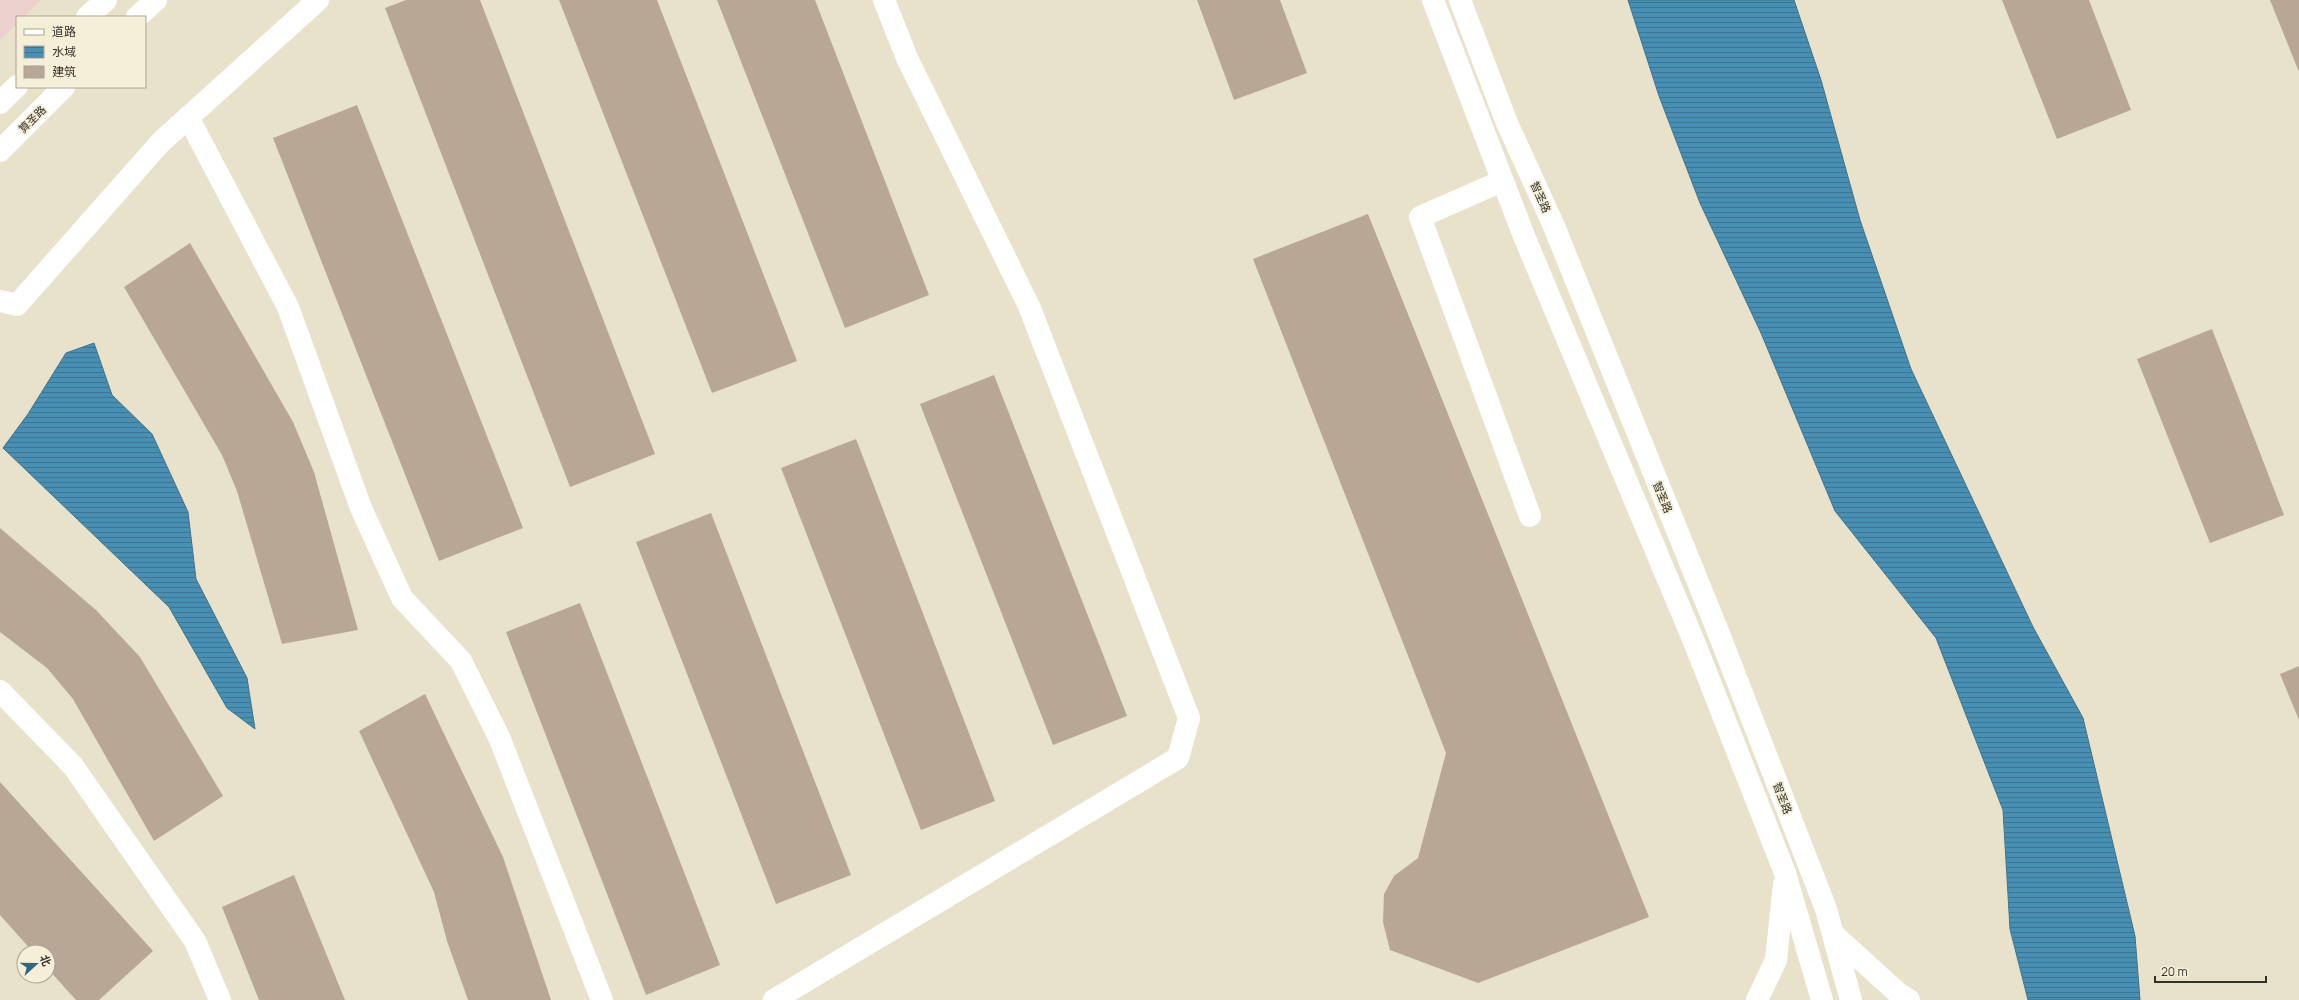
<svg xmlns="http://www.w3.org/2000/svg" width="2299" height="1000" viewBox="0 0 2299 1000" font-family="Manrope,'Noto Sans SC',sans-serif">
<defs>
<pattern id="water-rules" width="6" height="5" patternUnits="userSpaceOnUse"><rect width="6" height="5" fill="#488fb4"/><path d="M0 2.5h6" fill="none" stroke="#3d7592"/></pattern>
</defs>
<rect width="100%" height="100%" fill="#e9e2cb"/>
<path fill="#ecd1ce" d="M 0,0 L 41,0 L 24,17 L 17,17 L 17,24 L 0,40 Z"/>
<g fill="url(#water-rules)" stroke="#42738a">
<path d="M 1628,0 L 1794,0 L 1821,80 L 1860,220 L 1911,369 L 2033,627 L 2083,718 L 2135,936 L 2140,1000 L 2028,1000 L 2010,929 L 2003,810 L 1936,638 L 1835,511 L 1761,333 L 1700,203 L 1659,96 Z"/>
<path d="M 94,343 L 112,395 L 152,434 L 188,512 L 196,579 L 247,678 L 255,729 L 227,708 L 169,607 L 3,448 L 28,414 L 66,353 Z"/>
</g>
<g fill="#b9a796">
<path d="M 406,0 L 480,0 L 655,454 L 570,487 L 385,8 Z"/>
<path d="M 559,0 L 657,0 L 797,361 L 712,393 Z"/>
<path d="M 717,0 L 815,0 L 929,295 L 845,328 Z"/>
<path d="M 1197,0 L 1280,0 L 1307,73 L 1234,100 Z"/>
<path d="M 2002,0 L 2089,0 L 2131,110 L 2057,139 Z"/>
<path d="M 2270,0 L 2299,0 L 2299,72 Z"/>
<path d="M 357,105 L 523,528 L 439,561 L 273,138 Z"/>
<path d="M 1368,214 L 1649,917 L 1478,983 L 1390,950 L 1383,922 L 1384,894 L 1394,876 L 1418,858 L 1446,753 L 1253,259 Z"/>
<path d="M 190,243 L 293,422 L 314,472 L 358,630 L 282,644 L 237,491 L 222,455 L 124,287 Z"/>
<path d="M 2212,329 L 2284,515 L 2210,543 L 2137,359 Z"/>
<path d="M 994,375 L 1127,716 L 1053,745 L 920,404 Z"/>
<path d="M 856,439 L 995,801 L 921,830 L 781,468 Z"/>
<path d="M 711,513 L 851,875 L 776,904 L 636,542 Z"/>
<path d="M 0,528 L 96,610 L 140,657 L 223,796 L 154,841 L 73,699 L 47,668 L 0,632 Z"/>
<path d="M 580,603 L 720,965 L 646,995 L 506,632 Z"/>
<path d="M 2299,666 L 2299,720 L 2280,674 Z"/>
<path d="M 425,694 L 503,857 L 551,1000 L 468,1000 L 447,941 L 434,892 L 359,731 Z"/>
<path d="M 0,782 L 153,951 L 99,1000 L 76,1000 L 48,969 L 48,952 L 33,952 L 0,915 Z"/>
<path d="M 294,875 L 345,1000 L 259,1000 L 222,907 Z"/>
</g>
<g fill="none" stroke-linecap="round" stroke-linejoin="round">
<path stroke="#fff" stroke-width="22" d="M 1502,181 L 1420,217 L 1530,516"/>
<g stroke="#fff" stroke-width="22">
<path d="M 188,117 L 288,307 L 361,508 L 402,598 L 461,661 L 499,737 L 602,1000"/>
<path d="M 0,301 L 17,305 L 161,142 L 318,0"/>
<path d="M 0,691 L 73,766 L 195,941 L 220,1000"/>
<path d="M 774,1000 L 1178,758 L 1189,718 L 1029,306 L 907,58 L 884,0"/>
</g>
<g stroke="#fff" stroke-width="22">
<path d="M 1433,0 L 1524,236 L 1695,644 L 1785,873 L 1822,1000"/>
<path d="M 1460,0 L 1507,123 L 1553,224 L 1719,634 L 1826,909 L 1851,1000"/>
<path d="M 87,17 L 106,0"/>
<path d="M 137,17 L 156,0"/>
<path d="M 0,103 L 17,86"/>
<path d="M 0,151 L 64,87"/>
<path d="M 1834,935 L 1899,994 L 1909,1000"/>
<path d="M 1757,1000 L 1776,960 L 1784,884"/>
</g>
</g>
<g text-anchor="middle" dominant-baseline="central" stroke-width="3.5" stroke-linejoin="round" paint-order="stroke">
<g font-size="11" fill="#343128" stroke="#f6efd8">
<text transform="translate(32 119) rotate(-45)">算圣路</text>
<text transform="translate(1541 197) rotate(66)">智圣路</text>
<text transform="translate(1663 497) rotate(68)">智圣路</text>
<text transform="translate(1783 798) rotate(69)">智圣路</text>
</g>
</g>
<rect x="16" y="16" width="130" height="72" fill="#f6efd8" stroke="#a8a392"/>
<rect x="24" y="29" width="20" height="6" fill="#ffffff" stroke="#a8a392"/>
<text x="52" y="36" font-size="12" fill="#343128">道路</text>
<rect x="24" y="46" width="20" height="12" fill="url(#water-rules)" stroke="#a8a392"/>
<text x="52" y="56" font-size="12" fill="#343128">水域</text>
<rect x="24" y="66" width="20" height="12" fill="#b9a796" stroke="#a8a392"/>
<text x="52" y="76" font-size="12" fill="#343128">建筑</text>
<g transform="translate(36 964) rotate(69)"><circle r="19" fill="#f6efd8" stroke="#a8a392"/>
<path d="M0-3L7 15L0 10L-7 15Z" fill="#2f6680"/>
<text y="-6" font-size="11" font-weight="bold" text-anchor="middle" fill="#343128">北</text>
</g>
<path d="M2155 976v6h111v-6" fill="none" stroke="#343128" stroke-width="2"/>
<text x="2161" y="976" font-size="12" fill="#343128" stroke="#f6efd8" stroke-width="3" paint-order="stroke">20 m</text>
</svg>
